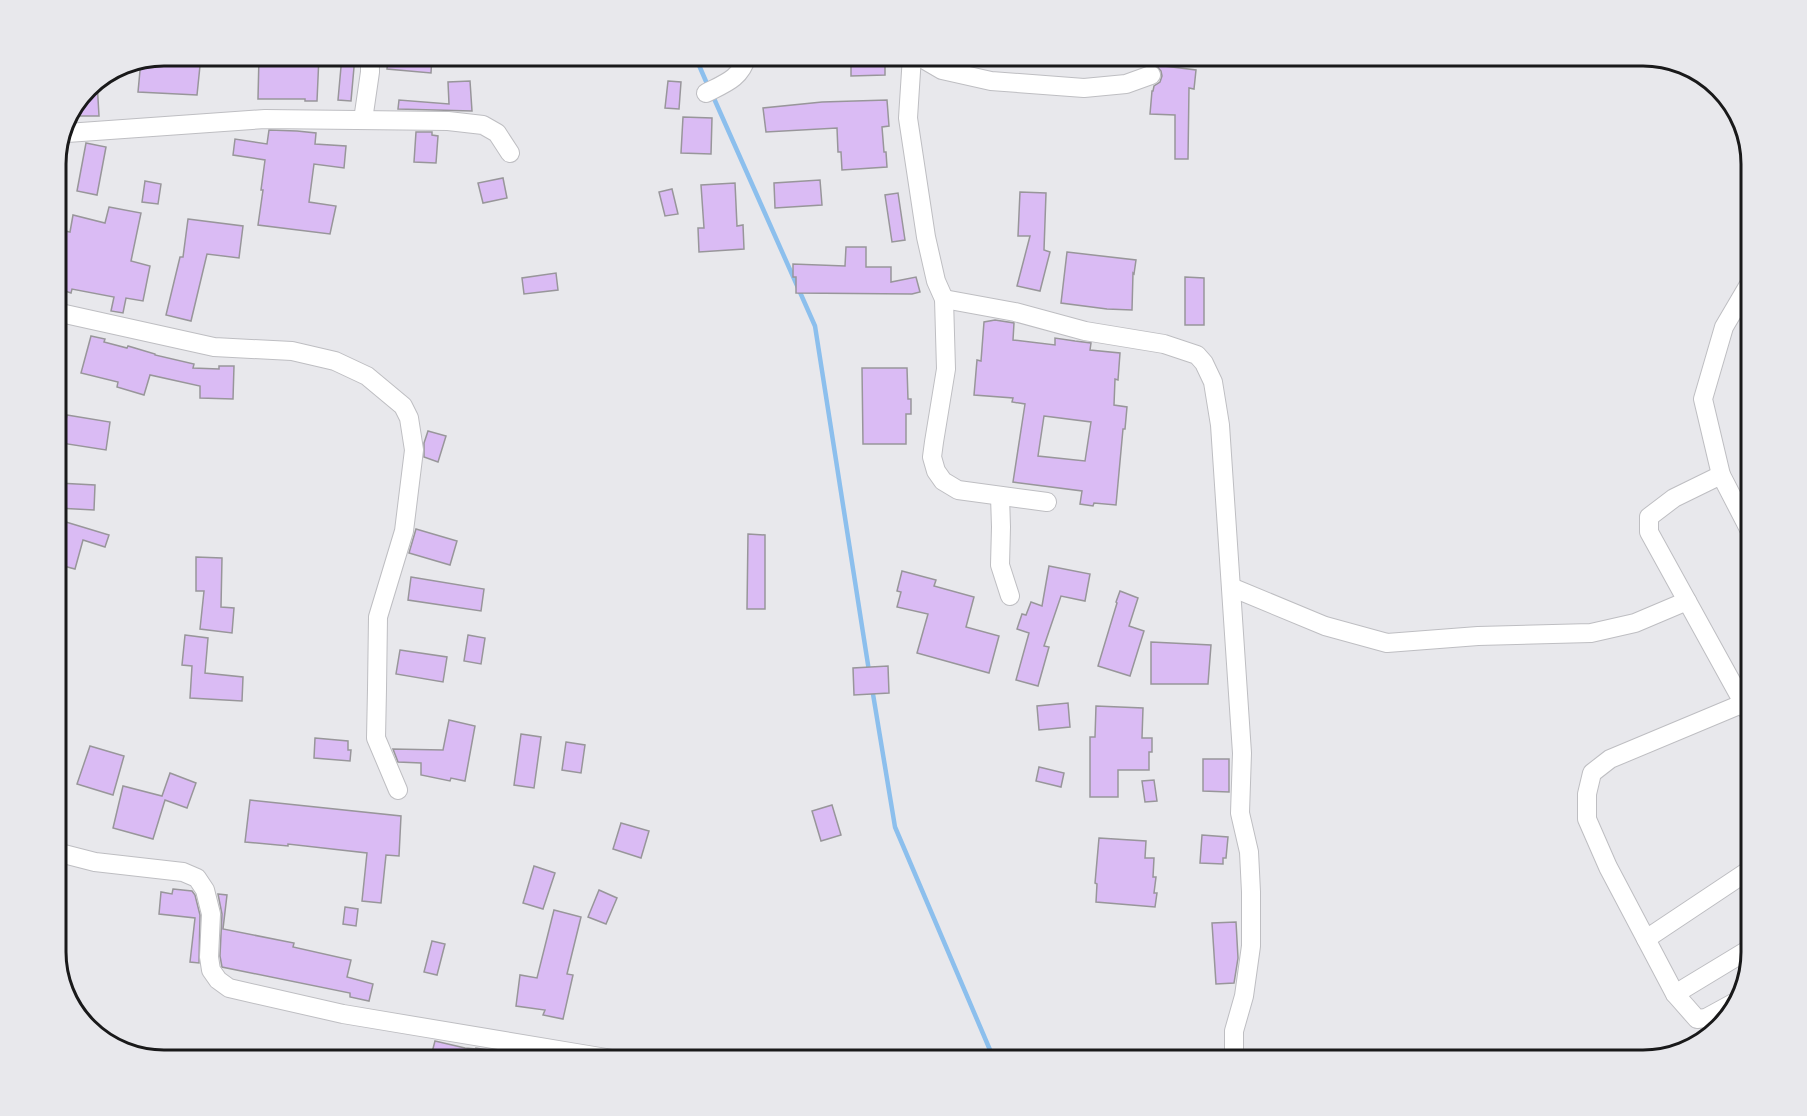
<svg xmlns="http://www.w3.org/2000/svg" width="1807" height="1116" viewBox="0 0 1807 1116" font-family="Commissioner,sans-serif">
<rect width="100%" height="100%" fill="#e8e8ec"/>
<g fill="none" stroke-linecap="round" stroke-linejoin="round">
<g stroke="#8cbfed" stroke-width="4.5">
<path d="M 695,56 L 708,86"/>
<path d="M 712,94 L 815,326 L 869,671"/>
<path d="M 872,688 L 895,827 L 993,1057"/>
</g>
</g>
<g fill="#dabbf4" stroke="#98969a" stroke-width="1.5" fill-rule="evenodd">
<path d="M 164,56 L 201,56 L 197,95 L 138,92 L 141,60 Z"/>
<path d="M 259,56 L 319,56 L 317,101 L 305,101 L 305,99 L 258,99 Z"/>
<path d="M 342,56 L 355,56 L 351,101 L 338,100 Z"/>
<path d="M 388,56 L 432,56 L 431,73 L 387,69 Z"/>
<path d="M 851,56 L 885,56 L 885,75 L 851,76 Z"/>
<path d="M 1156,65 L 1196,70 L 1194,89 L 1189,88 L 1188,159 L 1175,159 L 1175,115 L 1150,114 L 1152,91 L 1153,91 L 1154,86 L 1160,82 L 1162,76 L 1161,71 Z"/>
<path d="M 97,81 L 99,116 L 75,116 L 88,87 Z"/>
<path d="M 470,81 L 472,111 L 398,109 L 399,100 L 449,104 L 448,82 Z"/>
<path d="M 668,81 L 681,82 L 679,109 L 665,108 Z"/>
<path d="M 887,100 L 889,126 L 882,127 L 884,152 L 886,152 L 887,167 L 842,170 L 841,152 L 838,152 L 837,128 L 766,132 L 763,108 L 822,102 Z"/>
<path d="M 683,117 L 712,118 L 711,154 L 681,153 Z"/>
<path d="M 269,130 L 297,131 L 316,133 L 315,144 L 346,146 L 344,168 L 314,164 L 309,202 L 336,206 L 330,234 L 258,225 L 263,190 L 261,190 L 265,160 L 233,155 L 235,139 L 267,144 Z"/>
<path d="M 416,132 L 432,132 L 432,135 L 438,136 L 436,163 L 414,162 Z"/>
<path d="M 86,143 L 106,147 L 97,195 L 77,191 Z"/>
<path d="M 503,178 L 507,198 L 483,203 L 478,183 Z"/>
<path d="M 820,180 L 822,205 L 775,208 L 774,183 Z"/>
<path d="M 145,181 L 161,184 L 158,204 L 142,202 Z"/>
<path d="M 735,183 L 737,226 L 743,225 L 744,249 L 699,252 L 698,228 L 704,228 L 701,185 Z"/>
<path d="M 672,189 L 678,214 L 665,216 L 659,192 Z"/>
<path d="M 1020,192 L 1046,193 L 1044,250 L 1050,252 L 1040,291 L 1017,286 L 1030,236 L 1018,236 Z"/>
<path d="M 898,193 L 905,240 L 892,242 L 885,195 Z"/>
<path d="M 109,207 L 141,213 L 131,261 L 150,266 L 143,301 L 126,298 L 123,313 L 111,311 L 114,297 L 72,289 L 71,293 L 56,288 L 56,282 L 66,247 L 56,244 L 56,229 L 70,232 L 73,215 L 105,223 Z"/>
<path d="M 188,219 L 243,226 L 239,258 L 207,254 L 191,321 L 166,315 L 180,257 L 183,257 Z"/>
<path d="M 846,247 L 866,247 L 866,267 L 891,267 L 891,282 L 916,277 L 920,292 L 912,294 L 796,293 L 796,277 L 793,277 L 793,264 L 845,266 Z"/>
<path d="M 1067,252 L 1136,260 L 1134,274 L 1133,273 L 1132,310 L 1107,309 L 1061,303 Z"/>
<path d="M 556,273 L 558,290 L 524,294 L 522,278 Z"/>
<path d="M 1185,277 L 1204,278 L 1204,325 L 1185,325 Z"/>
<path d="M 995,320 L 1014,323 L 1013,340 L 1055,345 L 1055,338 L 1075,341 L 1091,343 L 1090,350 L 1120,353 L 1118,380 L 1115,379 L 1114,405 L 1127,407 L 1125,429 L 1123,429 L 1116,505 L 1094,503 L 1093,506 L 1080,504 L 1082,491 L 1013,482 L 1025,404 L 1012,402 L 1013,398 L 974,395 L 977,360 L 981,361 L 984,322 ZM 1044,416 L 1091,422 L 1085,461 L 1038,456 Z"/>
<path d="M 91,336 L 105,339 L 104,342 L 127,348 L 128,346 L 155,354 L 155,355 L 194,364 L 193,368 L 219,369 L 219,366 L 234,366 L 233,399 L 200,398 L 200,386 L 150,375 L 144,395 L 117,387 L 118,382 L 81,373 Z"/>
<path d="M 862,368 L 907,368 L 908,399 L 911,399 L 911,414 L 906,414 L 906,444 L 863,444 Z"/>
<path d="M 67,415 L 110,422 L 106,450 L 61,443 Z"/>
<path d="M 428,431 L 446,436 L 438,462 L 424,457 L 424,443 Z"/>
<path d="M 58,483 L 95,485 L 94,510 L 57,508 Z"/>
<path d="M 56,519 L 109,535 L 105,547 L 83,540 L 75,569 L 56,564 Z"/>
<path d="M 416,529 L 457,541 L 450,565 L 409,553 Z"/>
<path d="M 748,534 L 765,535 L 765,609 L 747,609 Z"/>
<path d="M 196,557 L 222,558 L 221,607 L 234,608 L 232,633 L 200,629 L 204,591 L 196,591 Z"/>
<path d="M 1049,566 L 1090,574 L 1085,601 L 1061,596 L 1044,646 L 1049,647 L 1038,686 L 1016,680 L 1029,633 L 1017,629 L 1022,614 L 1026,615 L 1031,602 L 1042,606 Z"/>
<path d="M 902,571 L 936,580 L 934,586 L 974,597 L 966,627 L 999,636 L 989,673 L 917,653 L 928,614 L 897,607 L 901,592 L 897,591 Z"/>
<path d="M 411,577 L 484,589 L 481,611 L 408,600 Z"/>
<path d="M 1120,591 L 1138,598 L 1129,626 L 1144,631 L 1130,676 L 1098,666 L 1117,603 L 1116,602 Z"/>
<path d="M 185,635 L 208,638 L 205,673 L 243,677 L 242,701 L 190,698 L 192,666 L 182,665 Z"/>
<path d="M 468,635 L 485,638 L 481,664 L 464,661 Z"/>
<path d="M 1151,642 L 1211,645 L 1208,684 L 1151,684 Z"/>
<path d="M 400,650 L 447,657 L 443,682 L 396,674 Z"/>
<path d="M 888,666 L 889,693 L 854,695 L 853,668 Z"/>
<path d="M 1068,703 L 1070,727 L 1039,730 L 1037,706 Z"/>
<path d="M 1096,706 L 1143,708 L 1142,738 L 1152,738 L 1152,752 L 1149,752 L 1149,770 L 1118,770 L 1118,797 L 1090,797 L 1090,737 L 1095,737 Z"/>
<path d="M 449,720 L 475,726 L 465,781 L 451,778 L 450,781 L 421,775 L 421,763 L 398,762 L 393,749 L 443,750 Z"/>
<path d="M 521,734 L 541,737 L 534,788 L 514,785 Z"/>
<path d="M 315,738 L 348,741 L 348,750 L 351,750 L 350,761 L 314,758 Z"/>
<path d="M 566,742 L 585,745 L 581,773 L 562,770 Z"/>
<path d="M 90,746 L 124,756 L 113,795 L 77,784 Z"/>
<path d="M 1203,759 L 1229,759 L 1229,792 L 1203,791 Z"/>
<path d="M 1039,767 L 1064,773 L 1061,787 L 1036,781 Z"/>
<path d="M 170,773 L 196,783 L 187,808 L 165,800 L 153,839 L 113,828 L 123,786 L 162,796 Z"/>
<path d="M 1154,780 L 1157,801 L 1145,802 L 1142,781 Z"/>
<path d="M 250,800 L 401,816 L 399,856 L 386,855 L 381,903 L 362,901 L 367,853 L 288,844 L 288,846 L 245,842 Z"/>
<path d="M 832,805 L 841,835 L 821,841 L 812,811 Z"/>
<path d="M 621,823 L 649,831 L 641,858 L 613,849 Z"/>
<path d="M 1202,835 L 1228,837 L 1226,858 L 1223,858 L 1223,864 L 1200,863 Z"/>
<path d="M 1099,838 L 1146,841 L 1145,858 L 1154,858 L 1153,877 L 1156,877 L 1154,893 L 1157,893 L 1155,907 L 1096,902 L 1097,884 L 1095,883 Z"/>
<path d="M 534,866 L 555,873 L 543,909 L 523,903 Z"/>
<path d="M 173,889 L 192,891 L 195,895 L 200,915 L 199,963 L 190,962 L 195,918 L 159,914 L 161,892 L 172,894 Z"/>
<path d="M 599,890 L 617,898 L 606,924 L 588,917 Z"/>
<path d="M 218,894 L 227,895 L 223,929 L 294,943 L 293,947 L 351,960 L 347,977 L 373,984 L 369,1001 L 350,997 L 350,993 L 222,967 L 220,956 L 222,914 Z"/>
<path d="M 345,907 L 358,909 L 356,926 L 343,924 Z"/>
<path d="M 554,910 L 581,917 L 567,974 L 573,975 L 563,1019 L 543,1015 L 545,1010 L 516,1006 L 520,975 L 537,978 Z"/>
<path d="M 1236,922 L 1238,958 L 1234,983 L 1216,984 L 1212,923 Z"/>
<path d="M 432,941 L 445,944 L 437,975 L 424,972 Z"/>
<path d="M 435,1041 L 465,1048 L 476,1049 L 476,1048 L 496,1051 L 495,1053 L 504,1055 L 503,1060 L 430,1060 Z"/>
</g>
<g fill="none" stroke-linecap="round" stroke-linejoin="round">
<g stroke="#bebec2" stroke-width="20">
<g id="minor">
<path d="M 912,56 L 908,118 L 926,237 L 936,281 L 944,299 L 946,369 L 934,442 L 932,457 L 936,471 L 943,481 L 958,490 L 1047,502"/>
<path d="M 918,56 L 942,70 L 991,81 L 1084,88 L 1126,84 L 1151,75"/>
<path d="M 706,93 C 726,83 741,78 747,56"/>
<path d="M 363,120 L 370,72 L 370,56"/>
<path d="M 67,133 L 265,119 L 448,121 L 483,125 L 497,133 L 510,153"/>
<path d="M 1751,281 L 1724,327 L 1703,399 L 1721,475 L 1751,533"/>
<path d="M 944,299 L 1015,312 L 1085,331 L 1164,344 L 1197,355 L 1204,363 L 1213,382 L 1220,425 L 1242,753 L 1240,813 L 1249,852 L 1251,892 L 1251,946 L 1244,996 L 1234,1031 L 1234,1060"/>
<path d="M 56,312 L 214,347 L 292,351 L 335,361 L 367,376 L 403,406 L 409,418 L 414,450 L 404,531 L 378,617 L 377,689 L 376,738 L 398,790"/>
<path d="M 1721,475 L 1674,498 L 1649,517 L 1649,532 L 1751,717"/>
<path d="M 1000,496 L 1001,527 L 1000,565 L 1010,596"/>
<path d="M 1231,587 L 1325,626 L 1387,643 L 1478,636 L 1591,633 L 1635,623 L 1687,601"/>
<path d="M 56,852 L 95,862 L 183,872 L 197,878 L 205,890 L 211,914 L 209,957 L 211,970 L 218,980 L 229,988 L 343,1014 L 618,1060"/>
<path d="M 1646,939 L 1751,869"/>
<path d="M 1675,994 L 1751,948"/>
<path d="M 1739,1000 L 1706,1018 L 1697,1019 L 1675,994 L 1608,867 L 1587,819 L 1587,794 L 1592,773 L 1610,759 L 1744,703"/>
</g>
</g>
<use href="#minor" stroke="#fff" stroke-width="18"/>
</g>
<path d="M0 0H1807V1116H0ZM164 66H1643A98 98 0 0 1 1741 164V952A98 98 0 0 1 1643 1050H164A98 98 0 0 1 66 952V164A98 98 0 0 1 164 66Z" fill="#e8e8ec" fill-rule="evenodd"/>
<path fill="none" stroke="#19191a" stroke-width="3" d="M164 66H1643A98 98 0 0 1 1741 164V952A98 98 0 0 1 1643 1050H164A98 98 0 0 1 66 952V164A98 98 0 0 1 164 66Z"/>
</svg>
